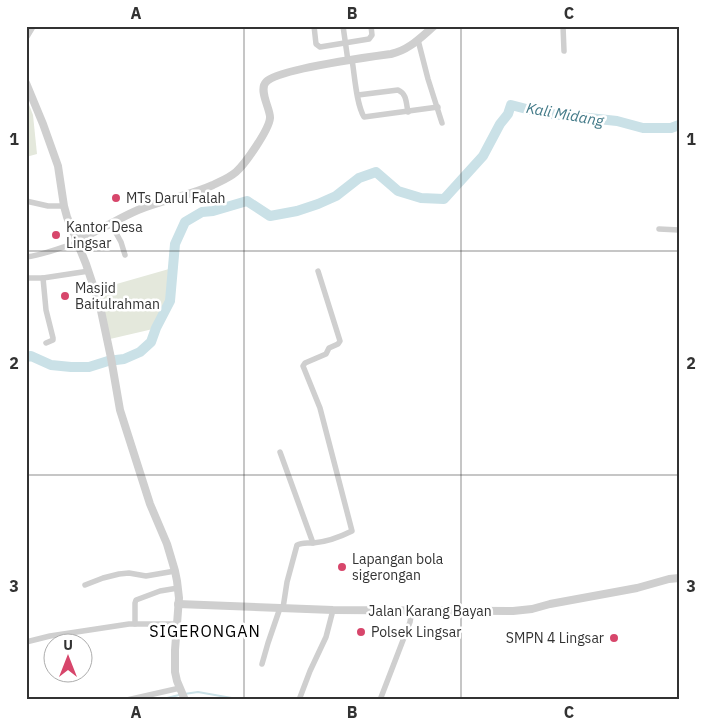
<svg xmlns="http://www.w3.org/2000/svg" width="705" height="726" viewBox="0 0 705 726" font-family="'IBM Plex Sans',sans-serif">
<rect width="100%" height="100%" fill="#fff"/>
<g fill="#e4e8dc">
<path d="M 26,97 L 33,115 L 37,154 L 26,157 Z"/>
<path d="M 169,269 L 167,301 L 153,329 L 110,339 L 99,289 Z"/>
</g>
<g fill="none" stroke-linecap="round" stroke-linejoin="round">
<g stroke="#cae1e7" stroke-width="2">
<path d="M 184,694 L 198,692 L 243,700"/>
<path d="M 159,700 L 179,695"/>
</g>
<path stroke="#cae1e7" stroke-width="10" d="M 26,357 L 31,356 L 51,365 L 71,367 L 89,367 L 108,361 L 124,359 L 140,352 L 151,342 L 156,328 L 170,301 L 175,244 L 185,222 L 202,212 L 213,211 L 247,201 L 270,216 L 297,211 L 318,204 L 336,196 L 359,178 L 376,172 L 398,191 L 421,198 L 444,199 L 483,156 L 500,124 L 508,114 L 511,105 L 542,113 L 617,121 L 643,128 L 671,128 L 679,125"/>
<g stroke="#cfcfcf" stroke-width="5.5">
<path d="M 314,26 L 316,44 L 320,47 L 369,39 L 372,35 L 371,26"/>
<path d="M 343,26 L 348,61"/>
<path d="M 563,26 L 564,51"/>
<path d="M 418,40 L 428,79 L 442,123"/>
<path d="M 352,60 C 355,77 356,103 364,117 L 438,107"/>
<path d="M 358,95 L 398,90 C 407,94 406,103 408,112"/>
<path d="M 26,201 L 48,206 L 64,206"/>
<path d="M 111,224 L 121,242 L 125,255"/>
<path d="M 659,229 L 679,230"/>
<path d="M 26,257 C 44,255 60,247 78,243"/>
<path d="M 26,278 L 43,278 L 89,271"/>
<path d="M 43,278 L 46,310 L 53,338 L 53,340 L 46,343"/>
<path d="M 280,452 L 313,543"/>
<path d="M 85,585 L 103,578 L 119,574 L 129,573 L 146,576 L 175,571"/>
<path d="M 283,608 L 287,582 L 297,545 C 302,542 306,543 313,543 C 326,542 340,537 352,531 L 320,408 L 303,366 L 305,363 L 326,354 L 329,348 L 338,344 L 340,341 L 318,271"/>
<path d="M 135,624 L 135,603 L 136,600 L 160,591 L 178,588"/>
<path d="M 26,642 L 50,636 L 129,624 L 177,624"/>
<path d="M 262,664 L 268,643 L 280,608"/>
<path d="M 127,700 L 180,688"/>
<path d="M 299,700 L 310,671 L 326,637 L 333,610"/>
<path d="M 380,700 L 410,622 L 412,610"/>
</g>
<g stroke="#cfcfcf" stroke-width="8">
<path d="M 26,36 L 32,26"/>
<path d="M 26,83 L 43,124 L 58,166 L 64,206 L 67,217 L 86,264 L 100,306 L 111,358 L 120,410 L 150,504 L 167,544 L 175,571 L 177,581 L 179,598 L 175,650 L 175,672 L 177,681 L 185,700"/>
<path d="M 76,240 C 98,232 117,219 138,210 C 162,200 189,196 213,185 C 221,181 229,178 236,172 C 245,164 269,130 270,118 C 271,110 258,90 266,82 C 278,69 369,57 391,54 C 409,50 420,38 434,26"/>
<path d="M 178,604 L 333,610 L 513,611 L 532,609 L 550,604 L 637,588 L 669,579 L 679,578"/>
</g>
</g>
<path fill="none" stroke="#323232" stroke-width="1" stroke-opacity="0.55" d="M 244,26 L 244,700M 461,26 L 461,700M 26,251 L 679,251M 26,475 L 679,475"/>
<g fill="#d7466b" stroke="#fff" stroke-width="2">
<circle cx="116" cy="198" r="5"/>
<circle cx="56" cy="235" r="5"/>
<circle cx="65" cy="296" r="5"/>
<circle cx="342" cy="567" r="5"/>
<circle cx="361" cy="632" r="5"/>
<circle cx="614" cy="638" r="5"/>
</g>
<g text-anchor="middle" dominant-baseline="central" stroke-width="5" stroke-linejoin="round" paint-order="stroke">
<g font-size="14" fill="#323232" stroke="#fff" text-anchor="start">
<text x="126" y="198">MTs Darul Falah</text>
<text x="66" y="227">Kantor Desa<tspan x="66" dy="16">Lingsar</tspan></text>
<text x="75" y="288">Masjid<tspan x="75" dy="16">Baitulrahman</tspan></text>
<text x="352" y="559">Lapangan bola<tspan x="352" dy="16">sigerongan</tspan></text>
<text x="371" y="632">Polsek Lingsar</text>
<text x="604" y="638" text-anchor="end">SMPN 4 Lingsar</text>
</g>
<g font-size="14" fill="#323232" stroke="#fff">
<text x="430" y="611">Jalan Karang Bayan</text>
</g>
<g font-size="15" font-style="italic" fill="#437a88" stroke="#fff">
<text transform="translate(565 114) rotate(10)">Kali Midang</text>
</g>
<g font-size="16" letter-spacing="1" fill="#000" stroke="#fff">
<text x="205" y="631">SIGERONGAN</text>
</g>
</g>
<rect width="705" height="726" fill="none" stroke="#ffffff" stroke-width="55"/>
<g transform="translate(68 658)"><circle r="24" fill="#ffffff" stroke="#adadad"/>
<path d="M0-4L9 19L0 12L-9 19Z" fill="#d7466b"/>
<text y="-8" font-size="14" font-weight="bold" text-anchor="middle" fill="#323232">U</text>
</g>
<rect x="28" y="28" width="650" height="670" fill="none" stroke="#323232" stroke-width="2"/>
<g font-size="16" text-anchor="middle" font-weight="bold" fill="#323232">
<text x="136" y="19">A</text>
<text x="352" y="19">B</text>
<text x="569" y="19">C</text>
<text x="14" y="145">1</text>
<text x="691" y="145">1</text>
<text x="14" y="369">2</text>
<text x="691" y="369">2</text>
<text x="14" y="592">3</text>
<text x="691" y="592">3</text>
<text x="136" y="718">A</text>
<text x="352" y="718">B</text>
<text x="569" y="718">C</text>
</g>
</svg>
